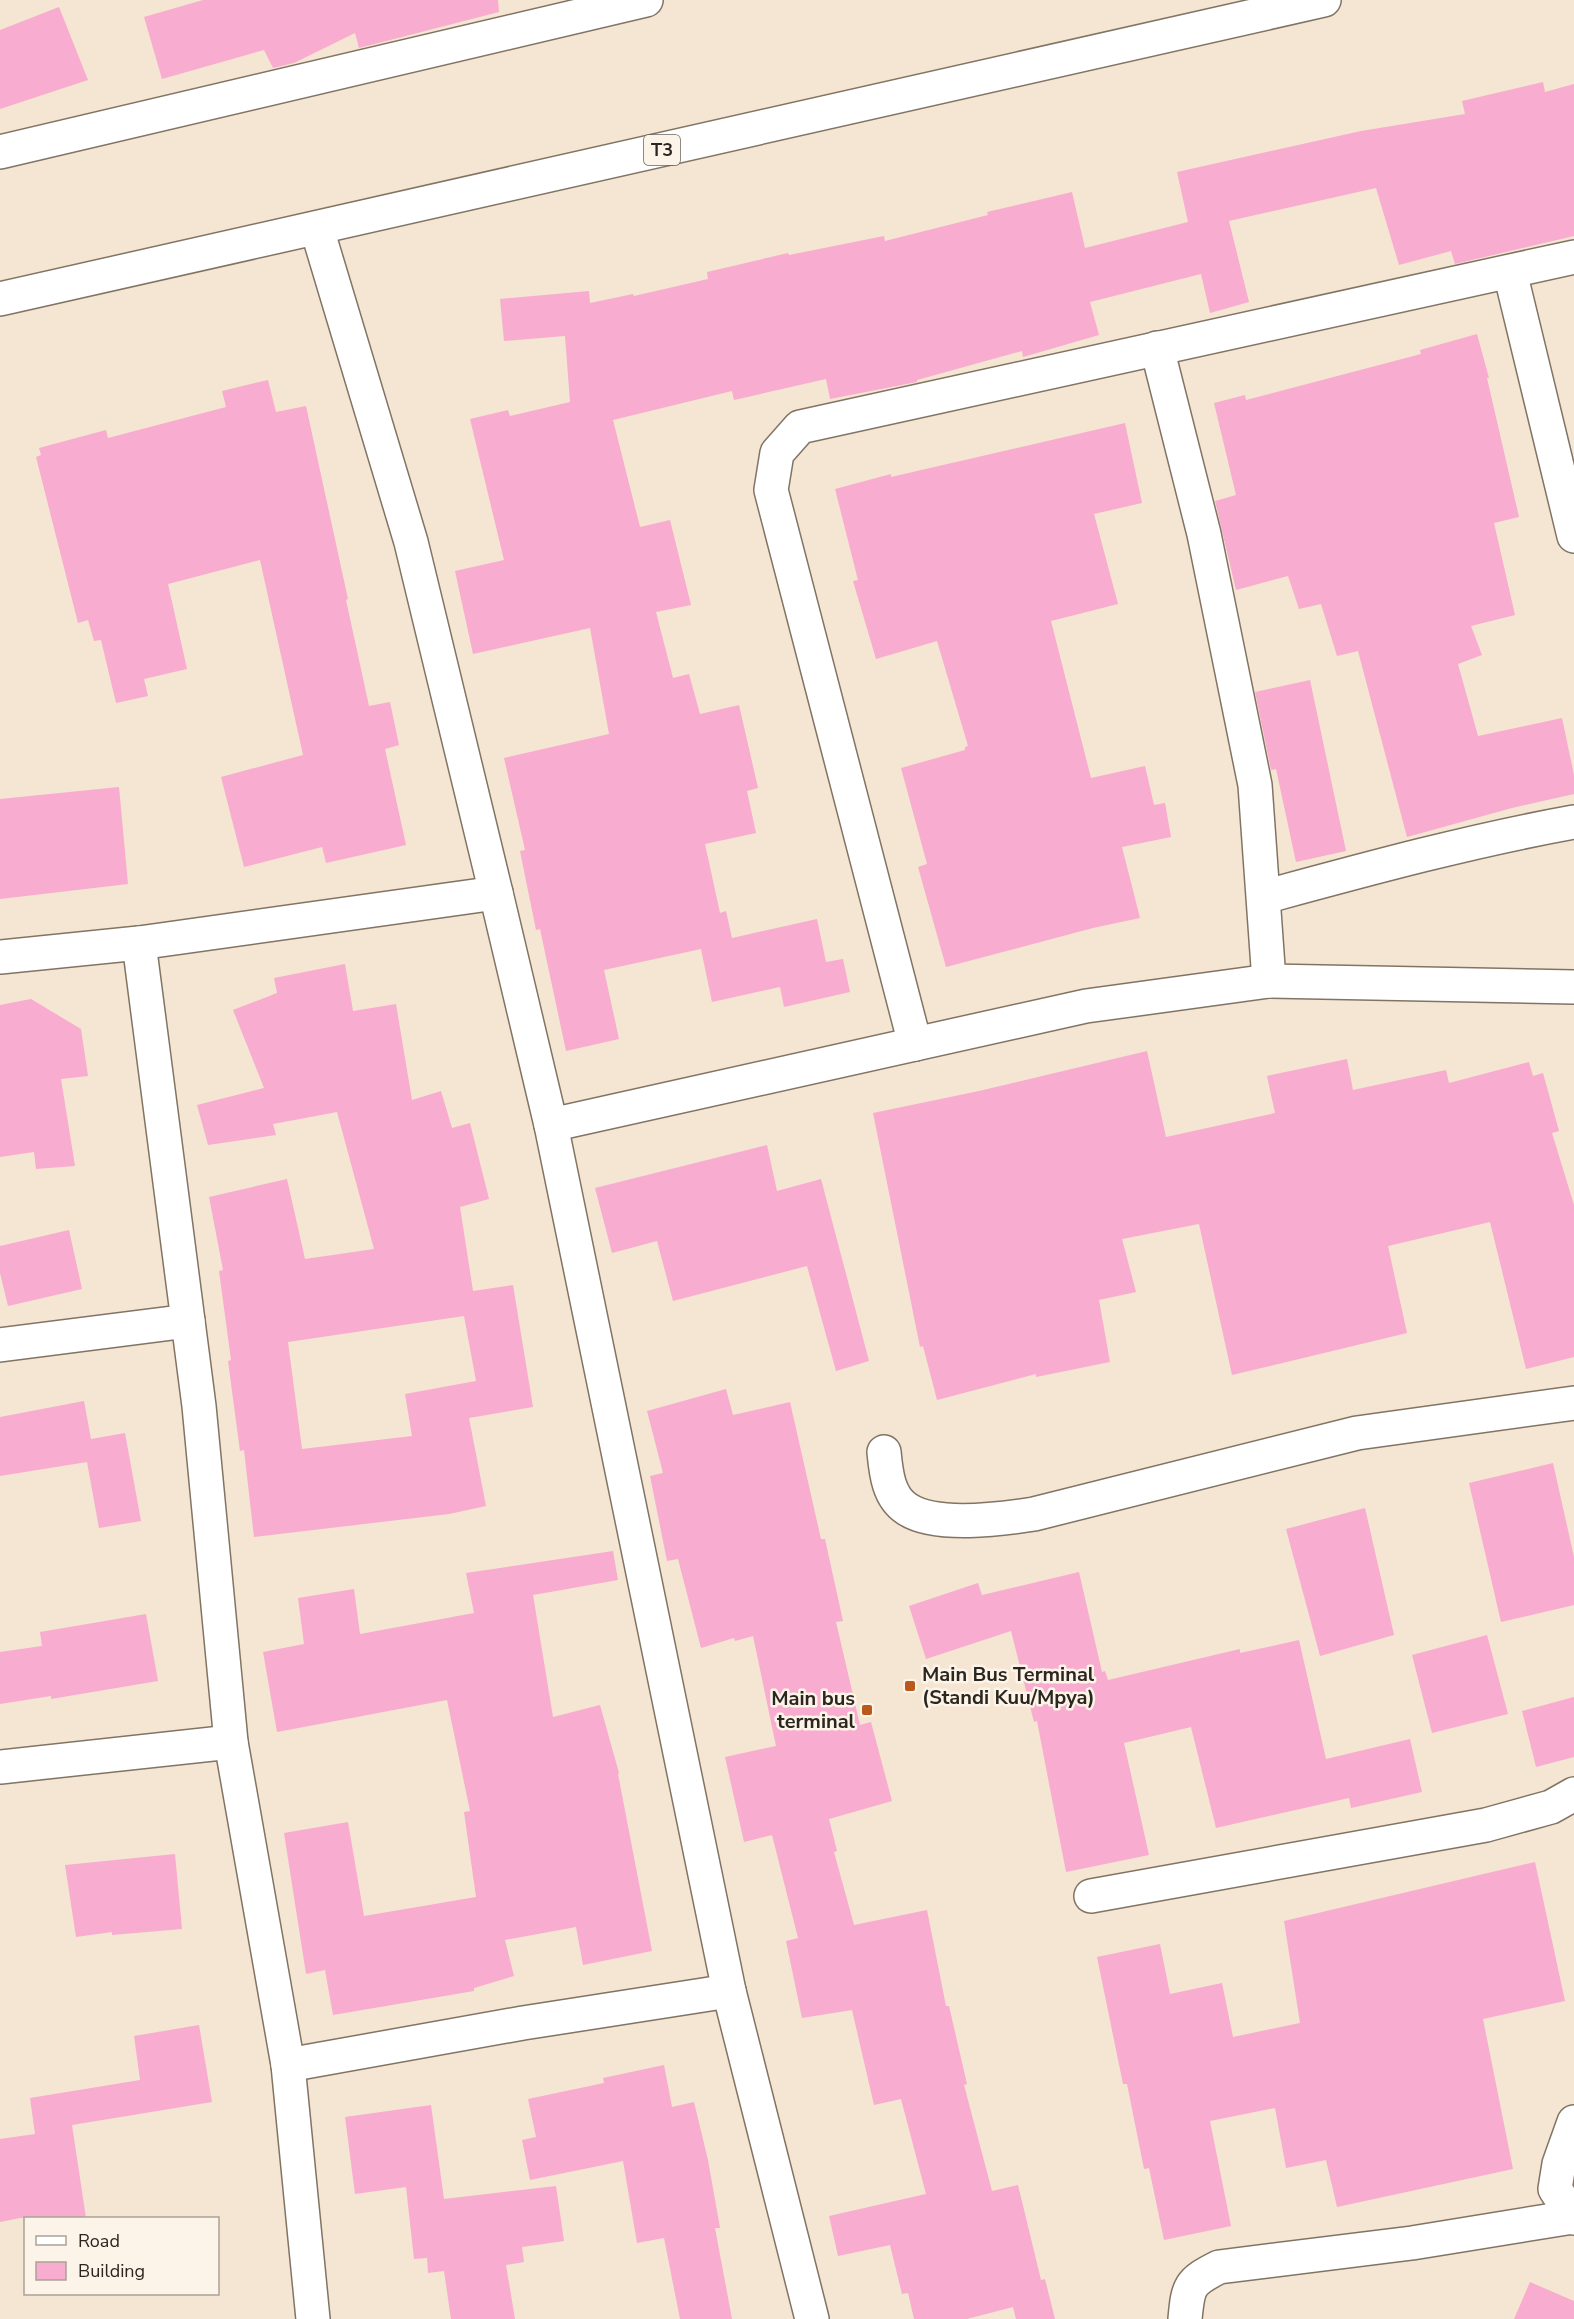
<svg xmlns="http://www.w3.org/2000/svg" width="1574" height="2319" viewBox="0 0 1574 2319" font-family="'Nunito Sans',sans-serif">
<rect width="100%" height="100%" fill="#f5e5d3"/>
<g fill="#f8accf" fill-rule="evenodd">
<path d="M 203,0 L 498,0 L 499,12 L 359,48 L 355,33 L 294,63 L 273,68 L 264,50 L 162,79 L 144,17 Z"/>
<path d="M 59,7 L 88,80 L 0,109 L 0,30 Z"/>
<path d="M 1543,82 L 1545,92 L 1574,84 L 1574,236 L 1455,264 L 1451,251 L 1399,265 L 1376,188 L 1229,221 L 1249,302 L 1210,313 L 1201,274 L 1090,302 L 1099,335 L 1023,357 L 1022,351 L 917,380 L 917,382 L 830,399 L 826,379 L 734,400 L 732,391 L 613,420 L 640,527 L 670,520 L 691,605 L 656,612 L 673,678 L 689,674 L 700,714 L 739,705 L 758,788 L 747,791 L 756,833 L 705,844 L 720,913 L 726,911 L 732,938 L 817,919 L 826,962 L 843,959 L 850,992 L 784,1007 L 780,987 L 712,1002 L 701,949 L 604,970 L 619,1039 L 566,1051 L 540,929 L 536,930 L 520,851 L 525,850 L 504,758 L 609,734 L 590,628 L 473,654 L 455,571 L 504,560 L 470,419 L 508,410 L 510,416 L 570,402 L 565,336 L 504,341 L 500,299 L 589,291 L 590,303 L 633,294 L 634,296 L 708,279 L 707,272 L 788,253 L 789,255 L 884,236 L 885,241 L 988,215 L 987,212 L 1072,192 L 1085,248 L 1188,222 L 1177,172 L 1361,131 L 1465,114 L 1462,101 Z"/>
<path d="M 1477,334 L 1489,378 L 1487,378 L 1519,517 L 1494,523 L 1515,615 L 1471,626 L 1482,655 L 1458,664 L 1478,736 L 1562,718 L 1574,775 L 1574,794 L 1512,808 L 1407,837 L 1358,651 L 1337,656 L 1321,604 L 1299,609 L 1288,576 L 1236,590 L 1215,501 L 1236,495 L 1214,403 L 1245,395 L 1246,400 L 1421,354 L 1420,350 Z"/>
<path d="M 268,380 L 276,412 L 306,406 L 348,599 L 346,600 L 369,706 L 390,702 L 399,745 L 385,749 L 406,845 L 326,863 L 322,847 L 244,867 L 221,777 L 303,755 L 260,560 L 168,584 L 187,669 L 144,679 L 148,696 L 116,703 L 101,640 L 94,641 L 88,620 L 78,623 L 36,457 L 41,455 L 39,448 L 106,430 L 108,438 L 226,407 L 222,391 Z"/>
<path d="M 1125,423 L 1142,503 L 1094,514 L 1118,604 L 1051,621 L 1091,778 L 1145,766 L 1154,805 L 1165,803 L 1171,837 L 1122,847 L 1140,918 L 1093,928 L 946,967 L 918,867 L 927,864 L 901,768 L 965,750 L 965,747 L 968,746 L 937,641 L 876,659 L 853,581 L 858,580 L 835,489 L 891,474 L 891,477 Z"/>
<path d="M 1310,680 L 1346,851 L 1296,862 L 1276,769 L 1271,770 L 1255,692 Z"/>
<path d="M 119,787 L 128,884 L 0,899 L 0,799 Z"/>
<path d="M 345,964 L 353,1011 L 396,1004 L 412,1100 L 441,1091 L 452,1128 L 470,1123 L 489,1199 L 460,1207 L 473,1291 L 513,1285 L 533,1407 L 469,1418 L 486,1506 L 449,1514 L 254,1537 L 244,1450 L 240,1451 L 228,1361 L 231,1360 L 219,1271 L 223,1270 L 209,1197 L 287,1179 L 305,1259 L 374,1249 L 337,1112 L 273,1124 L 276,1135 L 208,1145 L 197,1105 L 264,1088 L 233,1010 L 277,993 L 274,978 ZM 464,1316 L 476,1381 L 405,1394 L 412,1436 L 302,1449 L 288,1342 Z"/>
<path d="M 31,999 L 81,1029 L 88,1076 L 61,1079 L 75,1166 L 36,1169 L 34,1152 L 0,1157 L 0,1005 Z"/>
<path d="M 1147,1051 L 1166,1137 L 1275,1113 L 1267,1076 L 1347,1059 L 1353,1090 L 1446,1070 L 1449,1083 L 1529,1062 L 1533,1076 L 1543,1073 L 1559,1131 L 1552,1133 L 1574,1205 L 1574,1357 L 1526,1369 L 1490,1222 L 1388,1246 L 1407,1333 L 1232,1375 L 1199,1224 L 1122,1239 L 1136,1292 L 1099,1300 L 1110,1362 L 1036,1377 L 1036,1374 L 937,1400 L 923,1346 L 920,1347 L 873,1113 L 979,1091 Z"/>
<path d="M 767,1145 L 777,1191 L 821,1179 L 869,1361 L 836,1371 L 807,1266 L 673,1301 L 657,1241 L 612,1253 L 595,1188 Z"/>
<path d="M 69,1230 L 82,1289 L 8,1306 L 0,1273 L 0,1246 Z"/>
<path d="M 726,1389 L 733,1415 L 790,1402 L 821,1539 L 825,1539 L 843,1621 L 836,1622 L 860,1725 L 871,1722 L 892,1801 L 829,1819 L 837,1851 L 834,1852 L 854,1925 L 927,1910 L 946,2006 L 949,2006 L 967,2084 L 964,2085 L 992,2191 L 1018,2185 L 1041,2280 L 1045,2279 L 1055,2319 L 1016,2319 L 1013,2307 L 967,2319 L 914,2319 L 908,2293 L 902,2294 L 890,2245 L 838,2256 L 829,2216 L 926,2194 L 901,2099 L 874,2105 L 852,2010 L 802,2018 L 786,1941 L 798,1938 L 772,1835 L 744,1842 L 725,1757 L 776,1746 L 753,1636 L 735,1641 L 734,1638 L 701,1648 L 678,1559 L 667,1561 L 650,1476 L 663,1473 L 647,1411 Z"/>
<path d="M 84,1401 L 91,1439 L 125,1433 L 141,1521 L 99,1528 L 87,1462 L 0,1476 L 0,1417 Z"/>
<path d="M 1553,1463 L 1574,1557 L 1574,1605 L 1501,1622 L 1469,1483 Z"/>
<path d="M 1365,1508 L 1394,1635 L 1320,1656 L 1286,1529 Z"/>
<path d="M 613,1551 L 618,1580 L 533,1595 L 553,1717 L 600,1705 L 619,1773 L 618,1774 L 652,1951 L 583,1965 L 576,1927 L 505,1940 L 514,1976 L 474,1988 L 474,1991 L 333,2015 L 325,1970 L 306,1974 L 284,1833 L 348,1822 L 364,1916 L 476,1897 L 464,1812 L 470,1811 L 447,1700 L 277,1732 L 263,1652 L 304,1644 L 298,1598 L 354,1589 L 360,1634 L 474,1613 L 466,1573 Z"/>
<path d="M 1079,1572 L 1102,1672 L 1105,1671 L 1108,1680 L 1240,1649 L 1240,1653 L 1299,1640 L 1326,1759 L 1410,1739 L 1422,1792 L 1351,1808 L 1349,1798 L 1216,1828 L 1191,1727 L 1124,1743 L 1149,1855 L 1066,1872 L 1037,1721 L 1034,1722 L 1011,1631 L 926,1659 L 909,1606 L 978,1583 L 982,1595 Z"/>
<path d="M 146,1614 L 158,1681 L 51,1699 L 51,1696 L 0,1704 L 0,1652 L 42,1646 L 40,1632 Z"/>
<path d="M 1487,1635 L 1508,1714 L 1432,1733 L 1412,1655 Z"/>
<path d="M 1574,1697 L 1574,1757 L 1536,1767 L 1522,1711 Z"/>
<path d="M 175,1854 L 182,1929 L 112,1935 L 112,1932 L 76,1937 L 65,1865 Z"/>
<path d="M 1535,1862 L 1565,2001 L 1483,2019 L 1513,2169 L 1337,2207 L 1326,2160 L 1286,2168 L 1275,2108 L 1210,2121 L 1231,2226 L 1164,2240 L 1149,2168 L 1144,2169 L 1127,2084 L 1123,2084 L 1097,1957 L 1160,1944 L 1170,1994 L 1222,1983 L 1233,2037 L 1300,2023 L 1284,1921 Z"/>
<path d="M 199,2025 L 212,2102 L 72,2125 L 86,2218 L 20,2218 L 0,2222 L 0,2139 L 35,2134 L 30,2098 L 140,2080 L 134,2036 Z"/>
<path d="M 664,2065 L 672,2107 L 694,2102 L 708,2160 L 720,2228 L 715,2228 L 732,2319 L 680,2319 L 664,2238 L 637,2243 L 623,2161 L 530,2180 L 522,2140 L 536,2137 L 528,2099 L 604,2083 L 603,2078 Z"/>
<path d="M 431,2105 L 444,2199 L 556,2186 L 564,2241 L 522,2247 L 524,2262 L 506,2265 L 515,2319 L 451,2319 L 444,2271 L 428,2273 L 427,2258 L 414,2259 L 406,2187 L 355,2194 L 345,2117 Z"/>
<path d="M 1530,2282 L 1574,2301 L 1574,2319 L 1514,2319 Z"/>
</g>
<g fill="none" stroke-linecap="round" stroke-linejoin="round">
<g stroke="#817464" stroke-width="36">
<g id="street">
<path d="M 0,152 L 646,0"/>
<path d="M 317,229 L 411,542 L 496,893 L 551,1125 L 729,1991 L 812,2319"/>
<path d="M 1510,272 L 1574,536"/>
<path d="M 1157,348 L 1204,534 L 1255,785 L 1269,981"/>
<path d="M 1264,897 C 1367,869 1469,841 1574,822"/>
<path d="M 139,943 L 199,1406 L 231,1742 L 288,2065 L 313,2319"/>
<path d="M 0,957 L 139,943 L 496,893"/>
<path d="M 915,1044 L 771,490 L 777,453 L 800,427 L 1574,257"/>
<path d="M 551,1125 L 1086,1006 L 1269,981 L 1574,987"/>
<path d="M 0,1345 L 188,1321"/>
<path d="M 884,1452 C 886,1472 888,1497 907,1509 C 936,1528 1002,1519 1034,1514 L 1357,1433 L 1574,1403"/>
<path d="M 0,1767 L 231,1742"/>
<path d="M 1091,1896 L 1486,1825 L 1551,1807 L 1574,1794"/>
<path d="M 288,2065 L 523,2023 L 729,1991"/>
<path d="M 1574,2122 L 1559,2164 L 1555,2189 L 1574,2218"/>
<path d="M 1185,2319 C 1188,2286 1189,2282 1219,2267 L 1412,2243 L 1572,2217"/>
</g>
</g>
<g stroke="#817464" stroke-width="36">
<path id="highway" d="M 0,299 L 1324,0"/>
</g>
<use href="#street" stroke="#fff" stroke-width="33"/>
<use href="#highway" stroke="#fff" stroke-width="33"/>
</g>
<g fill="#ba591b" stroke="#fdf4e9" stroke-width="2">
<rect x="904" y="1680" width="12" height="12" rx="3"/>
<rect x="861" y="1704" width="12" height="12" rx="3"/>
</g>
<g text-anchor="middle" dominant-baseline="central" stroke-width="5" stroke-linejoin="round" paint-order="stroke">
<rect fill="#fdf4e9" stroke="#6a645c" stroke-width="1.5" x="644" y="135" width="36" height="30" rx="4.5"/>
<g font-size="18" font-weight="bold" fill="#2b261f">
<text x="662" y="150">T3</text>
</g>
<g font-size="20" font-weight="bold" fill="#2b261f" stroke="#fdf4e9" text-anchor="start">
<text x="922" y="1674">Main Bus Terminal<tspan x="922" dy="23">(Standi Kuu/Mpya)</tspan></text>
<text x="855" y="1698" text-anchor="end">Main bus<tspan x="855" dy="23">terminal</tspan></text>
</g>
</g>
<rect x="24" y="2217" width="195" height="78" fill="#fdf4e9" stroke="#a9a298" stroke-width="1.5"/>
<rect x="36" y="2236" width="30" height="9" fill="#ffffff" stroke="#a9a298" stroke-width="1.5"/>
<text x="78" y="2247" font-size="18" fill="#2b261f">Road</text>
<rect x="36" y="2262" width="30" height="18" fill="#f8accf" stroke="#a9a298" stroke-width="1.5"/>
<text x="78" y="2277" font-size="18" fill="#2b261f">Building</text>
</svg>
